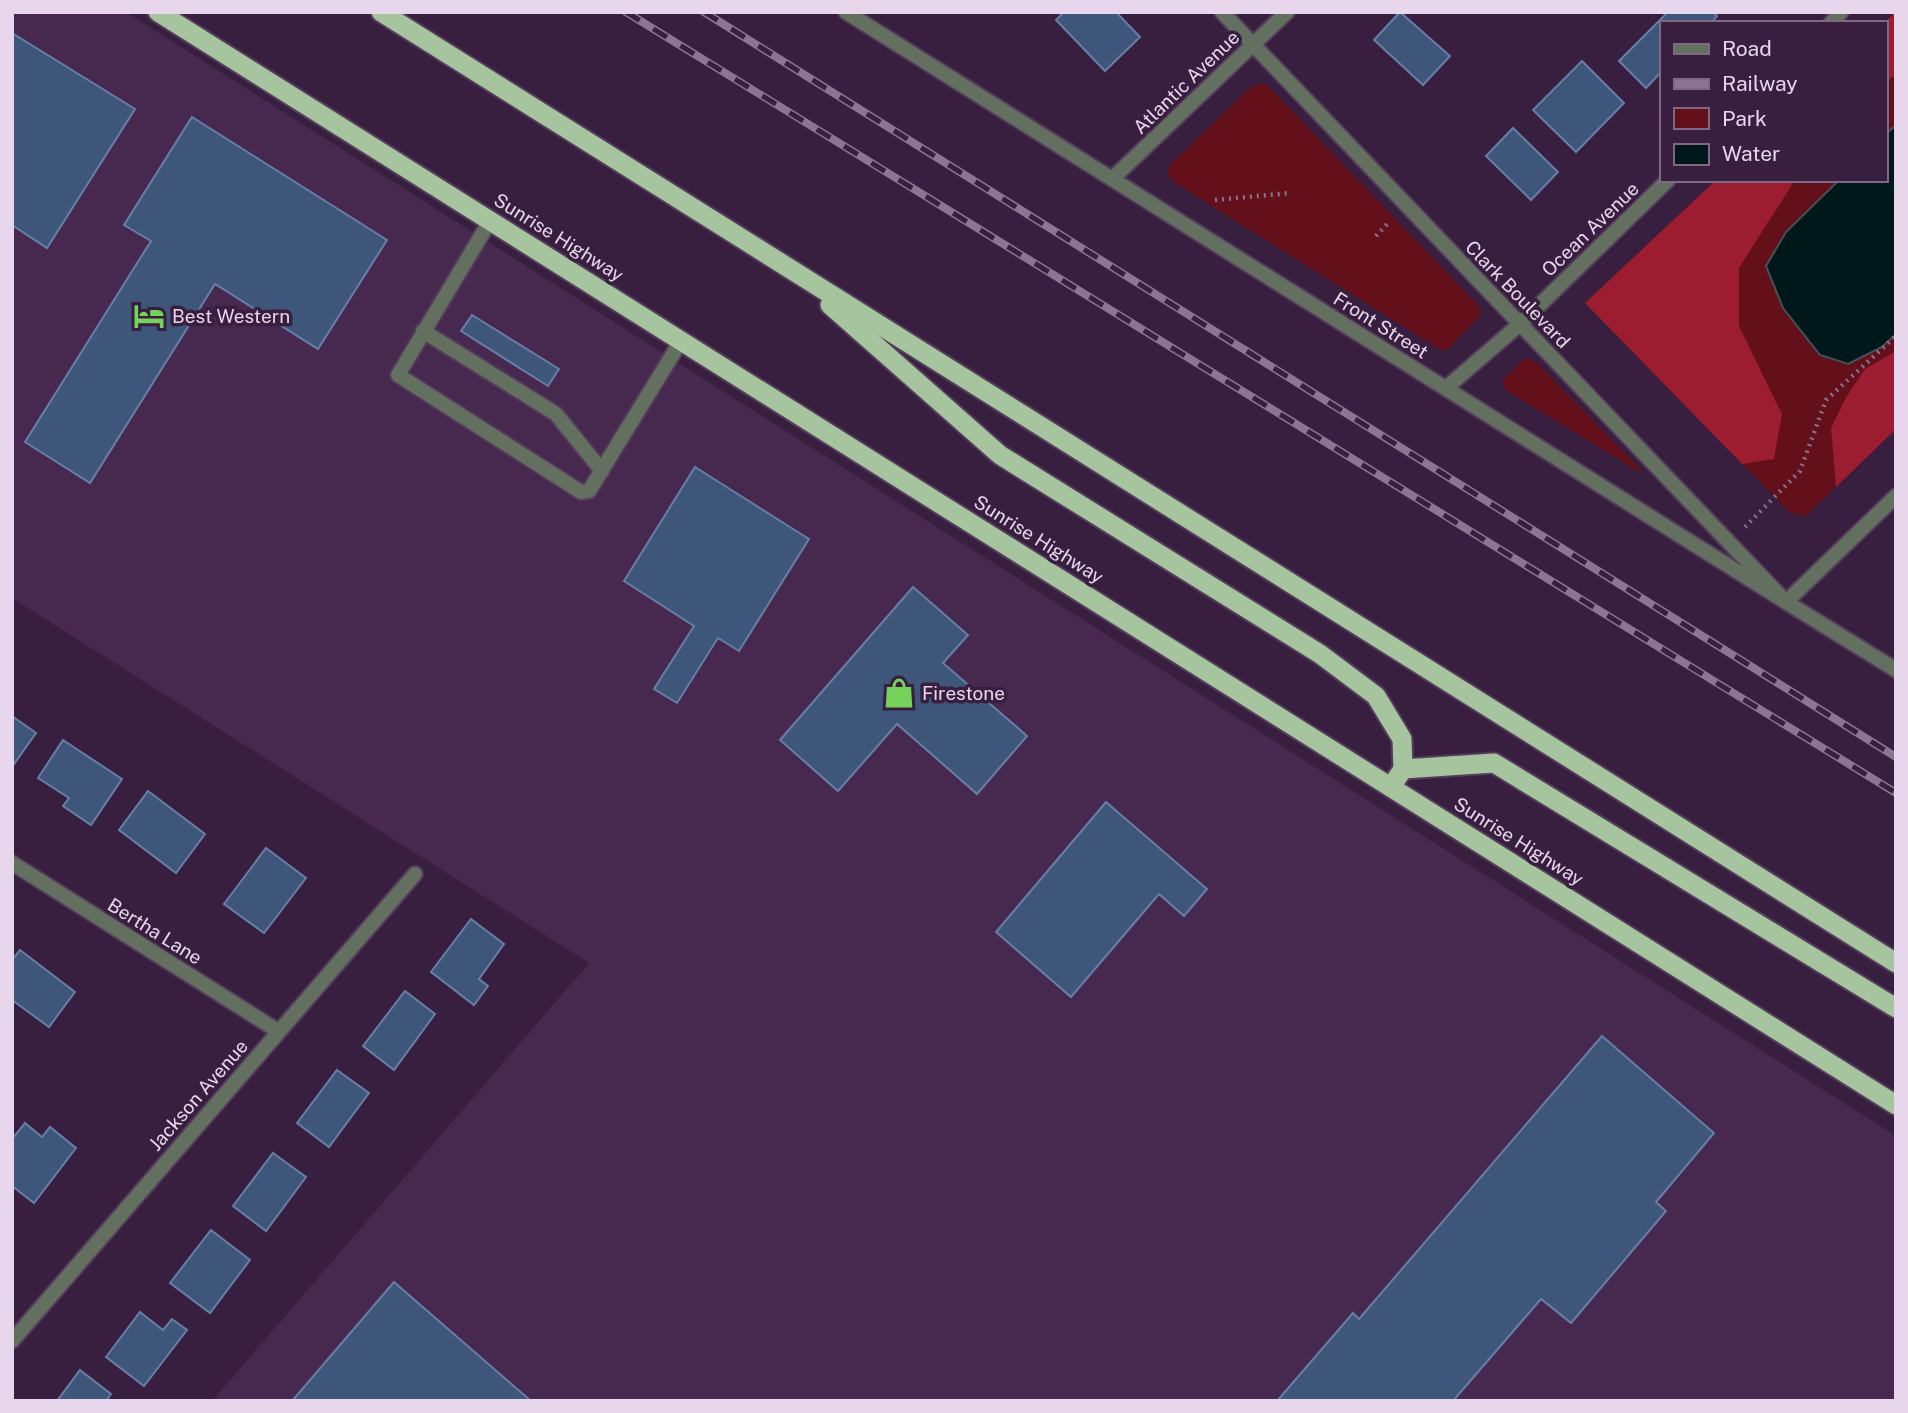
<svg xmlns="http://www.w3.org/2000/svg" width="1908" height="1413" viewBox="0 0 1908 1413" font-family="'Public Sans',sans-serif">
<rect width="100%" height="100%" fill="#381e3f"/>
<path fill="#47284f" d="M 12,12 L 126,12 L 1896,1136 L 1896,1401 L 212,1401 L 589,963 L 12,598 Z"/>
<g fill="#63101b">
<path d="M 1896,12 L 1896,429 L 1806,516 L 1790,513 L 1585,303 L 1716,180 L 1885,180 L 1884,23 Z"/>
<path d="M 1258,84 L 1266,85 L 1272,90 L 1478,305 L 1480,316 L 1447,350 L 1439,349 L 1172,181 L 1167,174 L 1170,165 L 1249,89 Z"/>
<path d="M 1526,358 L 1536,362 L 1640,469 L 1641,473 L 1504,389 L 1503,379 Z"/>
</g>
<g fill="#9b1d2f">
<path d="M 1896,12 L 1896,74 L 1885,83 L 1884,23 Z"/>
<path d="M 1716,180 L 1795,180 L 1739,268 L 1739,326 L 1782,414 L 1774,459 L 1742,464 L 1585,303 Z"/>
<path d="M 1896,351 L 1896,429 L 1836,487 L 1831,428 L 1845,399 L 1865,369 Z"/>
</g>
<path fill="#001819" stroke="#465158" stroke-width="2" d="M 1896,125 L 1896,334 L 1882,347 L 1848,364 L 1820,355 L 1783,308 L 1766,266 L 1786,232 L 1839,180 L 1885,180 L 1885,135 Z"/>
<g fill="#3f567b" stroke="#677fa6" stroke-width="2">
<path d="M 1064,12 L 1116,12 L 1140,37 L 1105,71 L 1056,20 Z"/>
<path d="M 1400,12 L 1450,56 L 1423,85 L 1374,40 Z"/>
<path d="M 1668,12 L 1713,12 L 1717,16 L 1711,23 L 1661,23 L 1661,72 L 1646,88 L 1619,61 Z"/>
<path d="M 12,33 L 135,109 L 47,248 L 12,225 Z"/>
<path d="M 1582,61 L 1624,103 L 1576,152 L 1533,110 Z"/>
<path d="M 192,117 L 387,240 L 318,349 L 215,284 L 90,483 L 25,442 L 151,241 L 124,225 Z"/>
<path d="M 1513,128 L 1558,172 L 1531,200 L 1486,156 Z"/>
<path d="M 472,315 L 559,369 L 548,386 L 461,331 Z"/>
<path d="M 695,467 L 809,539 L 739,651 L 718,638 L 677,703 L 654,689 L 694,626 L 624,581 Z"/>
<path d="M 913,587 L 968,635 L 943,663 L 1027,736 L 977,794 L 897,724 L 838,791 L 780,740 Z"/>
<path d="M 12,716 L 36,733 L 12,767 Z"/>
<path d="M 63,740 L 122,779 L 91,825 L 63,806 L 69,798 L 38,778 Z"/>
<path d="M 148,791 L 205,834 L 176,873 L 119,830 Z"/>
<path d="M 1106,802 L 1207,889 L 1184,916 L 1159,894 L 1071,997 L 996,932 Z"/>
<path d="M 266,848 L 306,878 L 264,933 L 224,904 Z"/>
<path d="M 471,919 L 504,944 L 479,979 L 488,986 L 474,1005 L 431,972 Z"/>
<path d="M 20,950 L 75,992 L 49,1027 L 12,1000 L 12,960 Z"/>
<path d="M 405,991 L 435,1014 L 394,1070 L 363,1046 Z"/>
<path d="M 1602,1036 L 1714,1133 L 1656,1202 L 1666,1211 L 1571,1323 L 1541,1299 L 1453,1401 L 1277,1401 L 1353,1313 L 1359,1319 Z"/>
<path d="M 337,1070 L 369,1093 L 329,1147 L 297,1123 Z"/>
<path d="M 25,1123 L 42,1137 L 50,1127 L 76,1148 L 34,1203 L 12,1186 L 12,1139 Z"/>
<path d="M 273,1153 L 306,1177 L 266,1231 L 233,1206 Z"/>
<path d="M 211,1230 L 250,1260 L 210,1313 L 170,1283 Z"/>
<path d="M 394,1282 L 531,1401 L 292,1401 Z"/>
<path d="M 140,1312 L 163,1330 L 172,1319 L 187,1330 L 144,1386 L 106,1357 Z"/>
<path d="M 80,1370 L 111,1394 L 106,1401 L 57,1401 Z"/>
</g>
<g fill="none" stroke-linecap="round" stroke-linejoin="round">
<g stroke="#543c5b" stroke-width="18">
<g id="service">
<path d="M 490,221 L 398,375 L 581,492 L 589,491 L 681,341"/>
<path d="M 423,331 L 556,414 L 602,471"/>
</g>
</g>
<g stroke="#543c5b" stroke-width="18">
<g id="minor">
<path d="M 846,12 L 1786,602 L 1896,496"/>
<path d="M 1831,23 L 1841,12"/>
<path d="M 1112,179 L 1287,12"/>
<path d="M 1446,388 L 1520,324 L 1668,180"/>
<path d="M 12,863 L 278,1031"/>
<path d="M 12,1341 L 415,874"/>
</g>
</g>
<g stroke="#543c5b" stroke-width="18">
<path id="tertiary" d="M 1222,12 L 1786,602 L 1896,670"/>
</g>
<g stroke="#543c5b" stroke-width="23">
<g id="trunk">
<path d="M 158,12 L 1896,1105"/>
<path d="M 381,12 L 1896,963"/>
<path d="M 830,305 L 1000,455 L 1320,654 L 1376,696 L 1402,739 L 1403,769 L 1391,787"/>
<path d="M 1403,769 L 1494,763 L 1896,1008"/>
</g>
</g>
<g stroke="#89738f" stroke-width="4.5" stroke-dasharray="2 5" stroke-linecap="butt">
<path d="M 1215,200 L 1290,193"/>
<path d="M 1376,236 L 1390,221"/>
<path d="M 1745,527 L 1800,471 L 1826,400 L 1896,336"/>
</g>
<use href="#service" stroke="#637060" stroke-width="14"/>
<use href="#minor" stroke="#637060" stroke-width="14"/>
<use href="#tertiary" stroke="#637060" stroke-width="14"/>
<use href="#trunk" stroke="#a6c49e" stroke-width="19"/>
<g stroke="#8b7590" stroke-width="8">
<g id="rail">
<path d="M 626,12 L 1896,793"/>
<path d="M 704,12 L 1896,757"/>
</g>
</g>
<use href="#rail" stroke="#381e3f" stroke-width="5" stroke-dasharray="16" stroke-linecap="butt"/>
</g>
<defs>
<g id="hotel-bare" transform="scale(2.415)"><path d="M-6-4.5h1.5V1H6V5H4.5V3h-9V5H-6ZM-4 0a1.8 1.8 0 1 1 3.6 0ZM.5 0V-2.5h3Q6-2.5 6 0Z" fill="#75d25b" stroke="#381e3f" stroke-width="2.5" paint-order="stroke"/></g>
<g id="shop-bare" transform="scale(2.415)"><path d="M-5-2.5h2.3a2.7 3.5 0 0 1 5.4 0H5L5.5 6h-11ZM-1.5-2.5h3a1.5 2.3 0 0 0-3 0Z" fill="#75d25b" stroke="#381e3f" stroke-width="2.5" paint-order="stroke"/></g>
</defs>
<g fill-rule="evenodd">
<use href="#hotel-bare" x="149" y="316"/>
<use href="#shop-bare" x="899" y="693"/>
</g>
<g text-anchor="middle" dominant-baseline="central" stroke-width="7" stroke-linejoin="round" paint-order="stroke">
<g font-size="19" fill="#e8d7ec" stroke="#381e3f">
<text transform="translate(1186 82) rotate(-44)">Atlantic Avenue</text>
<text transform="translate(1590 229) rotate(-44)">Ocean Avenue</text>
<text transform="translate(559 237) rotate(32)">Sunrise Highway</text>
<text transform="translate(1518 294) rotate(46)">Clark Boulevard</text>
<text transform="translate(1381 325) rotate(32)">Front Street</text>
<text transform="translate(1039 539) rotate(32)">Sunrise Highway</text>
<text transform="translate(1519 841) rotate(32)">Sunrise Highway</text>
<text transform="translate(155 931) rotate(32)">Bertha Lane</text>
<text transform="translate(198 1095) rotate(-49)">Jackson Avenue</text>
</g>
<g font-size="19" fill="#e8d7ec" stroke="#381e3f" text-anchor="start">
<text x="172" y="316">Best Western</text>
<text x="922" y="693">Firestone</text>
</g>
</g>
<rect width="1908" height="1413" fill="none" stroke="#e8d7ec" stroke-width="28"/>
<rect x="1660" y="21" width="228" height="161" fill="#381e3f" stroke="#7e6884" stroke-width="2"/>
<rect x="1674" y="44" width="35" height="10" fill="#637060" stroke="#7e6884" stroke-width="2"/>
<text x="1722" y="56" font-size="21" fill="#e8d7ec">Road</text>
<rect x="1674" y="79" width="35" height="10" fill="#8b7590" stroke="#7e6884" stroke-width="2"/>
<text x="1722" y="91" font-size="21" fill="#e8d7ec">Railway</text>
<rect x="1674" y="108" width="35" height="21" fill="#63101b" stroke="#7e6884" stroke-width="2"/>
<text x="1722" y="126" font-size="21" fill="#e8d7ec">Park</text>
<rect x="1674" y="144" width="35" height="21" fill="#001819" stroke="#7e6884" stroke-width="2"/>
<text x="1722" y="161" font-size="21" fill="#e8d7ec">Water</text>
</svg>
